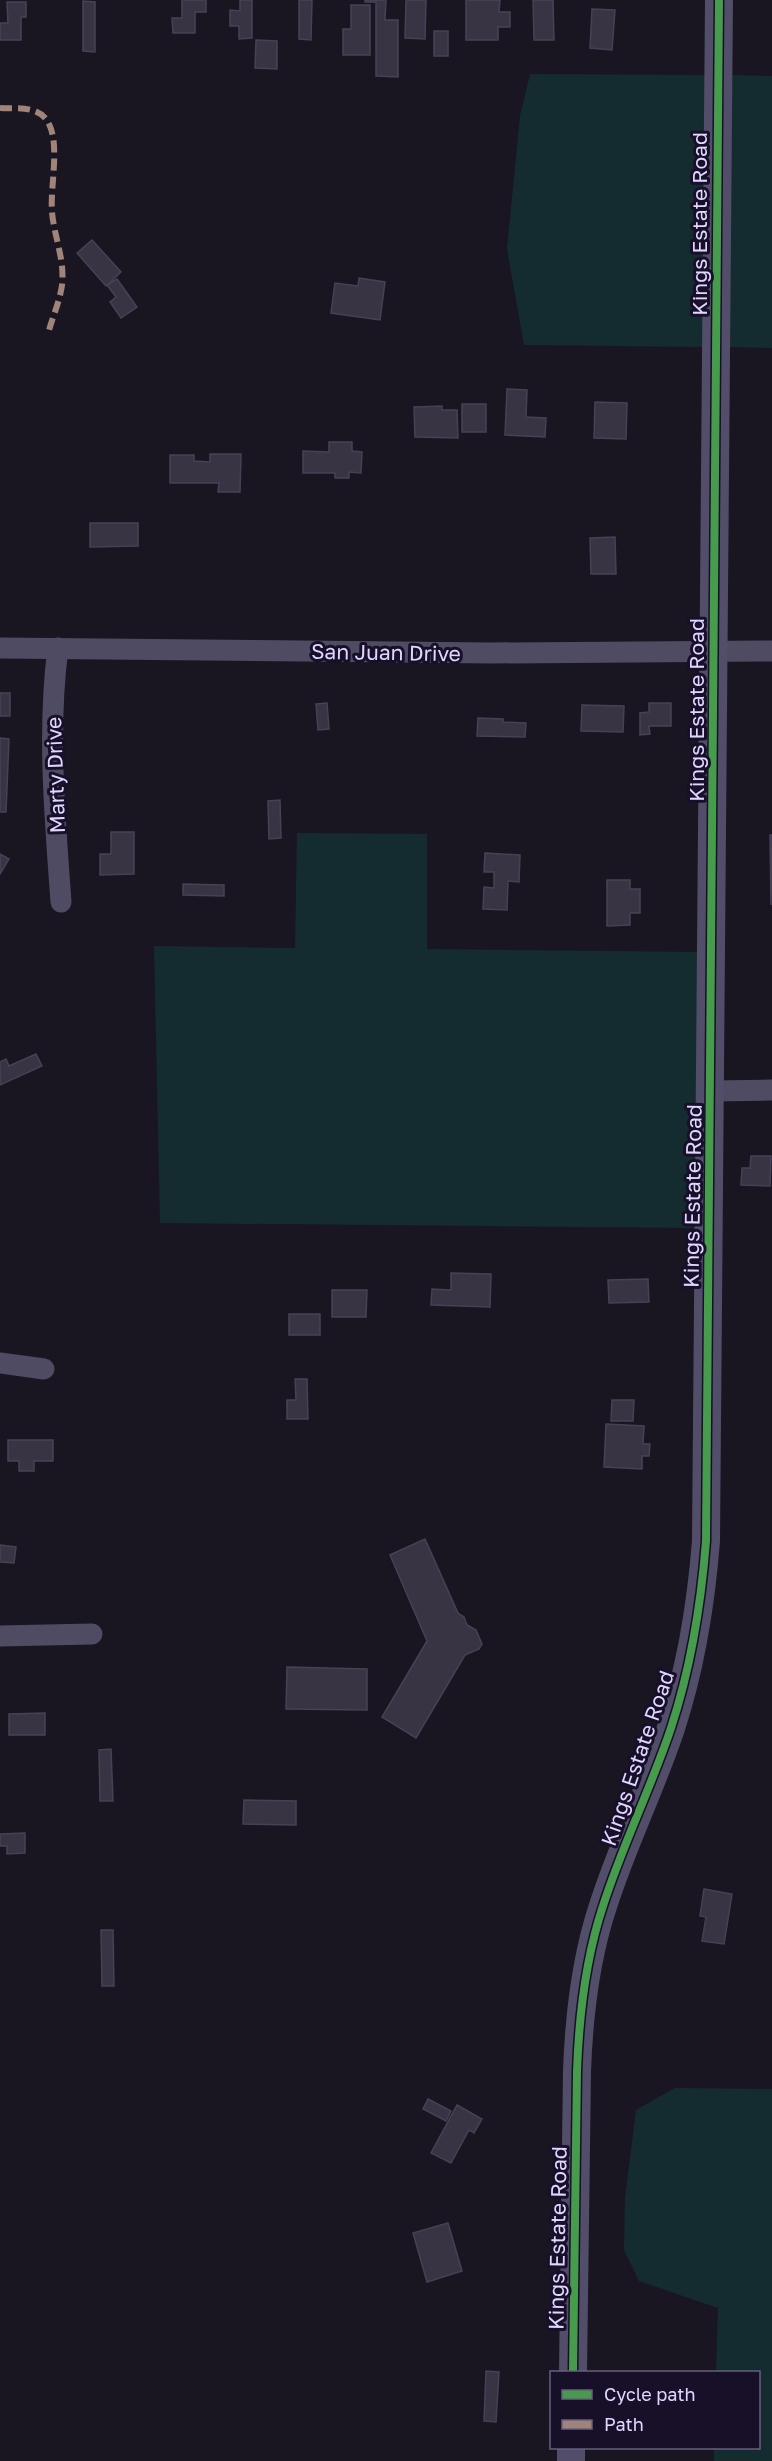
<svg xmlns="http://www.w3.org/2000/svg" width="772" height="2461" viewBox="0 0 772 2461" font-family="'Golos Text',sans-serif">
<rect width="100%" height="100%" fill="#191622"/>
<g fill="#142c30">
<path d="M 530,74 L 707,75 L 706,347 L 524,345 L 507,249 L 520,116 Z"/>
<path d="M 729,75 L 772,76 L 772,348 L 727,347 Z"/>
<path d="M 297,833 L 427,834 L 427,949 L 702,952 L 699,1228 L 160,1223 L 154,946 L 295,948 Z"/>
<path d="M 675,2088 L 772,2089 L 772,2461 L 714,2461 L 714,2448 L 758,2448 L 758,2372 L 716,2372 L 718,2308 L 639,2281 L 624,2250 L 625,2198 L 636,2110 Z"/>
</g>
<g fill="#393444" stroke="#474156" stroke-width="1.5">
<path d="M 182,0 L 206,0 L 206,12 L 195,12 L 195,33 L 173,33 L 172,18 L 182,18 Z"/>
<path d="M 240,0 L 252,0 L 252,38 L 239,39 L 239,26 L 230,26 L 230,10 L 240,11 Z"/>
<path d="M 299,0 L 312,0 L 311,40 L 299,39 Z"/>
<path d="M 365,0 L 386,0 L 385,20 L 398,20 L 398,77 L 376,76 L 376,2 L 365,2 Z"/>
<path d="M 406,0 L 426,0 L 425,39 L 405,38 Z"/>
<path d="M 466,0 L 500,0 L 499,12 L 510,12 L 510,27 L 498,27 L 498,40 L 466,40 Z"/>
<path d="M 533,0 L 553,0 L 554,40 L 534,40 Z"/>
<path d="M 83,1 L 95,2 L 95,52 L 83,51 Z"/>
<path d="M 7,2 L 26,2 L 26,17 L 21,17 L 21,40 L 0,40 L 0,23 L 8,23 Z"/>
<path d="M 351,5 L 370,5 L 370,55 L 343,55 L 343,29 L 351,29 Z"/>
<path d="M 592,9 L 615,10 L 612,50 L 590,48 Z"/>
<rect x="434" y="31" width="14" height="25"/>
<path d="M 256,40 L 277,41 L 277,69 L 255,68 Z"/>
<path d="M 92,240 L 121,272 L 106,286 L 77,253 Z"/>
<path d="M 359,278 L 385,282 L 380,320 L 331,313 L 335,283 L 358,286 Z"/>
<path d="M 117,279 L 137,307 L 121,318 L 110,302 L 116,297 L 107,285 Z"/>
<path d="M 507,389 L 527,390 L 526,417 L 546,418 L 545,437 L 505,435 Z"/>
<path d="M 595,402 L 627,403 L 626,439 L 594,438 Z"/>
<rect x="462" y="404" width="24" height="28"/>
<path d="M 442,406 L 442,410 L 457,410 L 458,438 L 415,437 L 414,407 Z"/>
<path d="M 329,442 L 352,442 L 352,451 L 362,452 L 361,473 L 349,472 L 349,478 L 335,478 L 335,473 L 303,473 L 303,451 L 329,452 Z"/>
<path d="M 210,454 L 241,454 L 240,492 L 218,492 L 219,483 L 170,483 L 170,455 L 194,455 L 194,461 L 210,462 Z"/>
<path d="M 90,523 L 138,523 L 138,546 L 90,547 Z"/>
<path d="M 615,537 L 616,574 L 591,574 L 590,538 Z"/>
<rect x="0" y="693" width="10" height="23"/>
<path d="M 327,703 L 329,729 L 318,730 L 316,704 Z"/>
<path d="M 649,703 L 671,703 L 671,726 L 649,726 L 650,734 L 640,735 L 640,713 L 649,712 Z"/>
<path d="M 582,705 L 624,706 L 623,732 L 581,731 Z"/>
<path d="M 478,718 L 503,719 L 503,722 L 526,723 L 525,737 L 477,736 Z"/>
<path d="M 0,738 L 9,739 L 6,812 L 0,812 Z"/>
<path d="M 280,800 L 281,838 L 269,839 L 268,801 Z"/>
<path d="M 111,832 L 134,832 L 134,874 L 100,875 L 100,854 L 111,854 Z"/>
<path d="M 770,835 L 772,835 L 771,905 Z"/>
<path d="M 485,853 L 520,855 L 519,882 L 508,881 L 507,910 L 483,909 L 484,887 L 494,888 L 494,872 L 484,872 Z"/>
<path d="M 0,854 L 9,859 L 0,874 Z"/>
<path d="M 607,880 L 630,880 L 630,889 L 640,889 L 640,913 L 630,913 L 630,925 L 607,926 Z"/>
<path d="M 183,884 L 224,885 L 224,896 L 183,895 Z"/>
<path d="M 36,1054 L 42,1066 L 0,1085 L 0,1062 L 6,1059 L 9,1066 Z"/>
<path d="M 751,1156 L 771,1156 L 770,1186 L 741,1185 L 742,1168 L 750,1168 Z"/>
<path d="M 451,1273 L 491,1274 L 490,1307 L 431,1305 L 432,1289 L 451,1290 Z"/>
<path d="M 648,1279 L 649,1302 L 609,1303 L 608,1280 Z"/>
<path d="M 332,1290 L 367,1290 L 366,1317 L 332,1317 Z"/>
<rect x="289" y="1314" width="31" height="21"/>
<path d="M 295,1379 L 307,1379 L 308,1419 L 287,1419 L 287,1400 L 296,1400 Z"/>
<path d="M 612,1400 L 634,1400 L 633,1421 L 611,1421 Z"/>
<path d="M 606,1424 L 644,1426 L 643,1444 L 650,1444 L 649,1456 L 642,1456 L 642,1469 L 604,1467 Z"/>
<path d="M 8,1440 L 53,1440 L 53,1461 L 34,1461 L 34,1471 L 19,1471 L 19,1461 L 8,1461 Z"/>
<path d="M 425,1539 L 458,1613 L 464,1617 L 467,1625 L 476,1630 L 482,1644 L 479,1649 L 465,1655 L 416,1738 L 382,1717 L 427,1641 L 390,1555 Z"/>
<path d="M 0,1545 L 16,1547 L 14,1563 L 0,1562 Z"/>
<path d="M 287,1667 L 367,1669 L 367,1710 L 286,1709 Z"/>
<path d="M 45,1713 L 45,1735 L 9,1735 L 9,1714 Z"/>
<path d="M 111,1749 L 113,1801 L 100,1801 L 99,1750 Z"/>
<path d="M 244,1800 L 296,1801 L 296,1825 L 243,1824 Z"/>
<path d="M 25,1833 L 25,1853 L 7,1854 L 7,1846 L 0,1846 L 0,1834 Z"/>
<path d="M 704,1889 L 732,1894 L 724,1944 L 702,1941 L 706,1917 L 700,1916 Z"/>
<path d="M 101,1930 L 113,1930 L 114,1986 L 102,1986 Z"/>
<path d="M 428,2099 L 451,2111 L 446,2121 L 423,2109 Z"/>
<path d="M 457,2105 L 482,2119 L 474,2133 L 469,2130 L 451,2163 L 431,2153 Z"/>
<path d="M 448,2223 L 462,2271 L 427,2282 L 413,2233 Z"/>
<path d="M 486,2371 L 499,2372 L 496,2422 L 484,2421 Z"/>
</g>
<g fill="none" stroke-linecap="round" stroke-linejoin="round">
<g stroke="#4f4b63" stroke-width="21">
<path d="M 0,648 L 492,653 L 772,651"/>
<path d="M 58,648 C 47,732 55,818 61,902"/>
<path d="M 711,1091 L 772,1090"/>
<path d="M 0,1363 L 44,1369"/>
<path d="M 0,1636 L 92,1634"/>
</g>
<g stroke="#524d69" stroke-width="28">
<path d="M 573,2372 L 577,2071 C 579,2015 585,1960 603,1906 C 622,1846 651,1788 671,1728 C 691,1667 701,1605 706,1541 L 719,0"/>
<path d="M 571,2461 L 571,2448"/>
</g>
<path stroke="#a18479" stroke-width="6" stroke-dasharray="12 6" stroke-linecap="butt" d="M 0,108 C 18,109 40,105 49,124 C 60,146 50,187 52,212 C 54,236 65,260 62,285 C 60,301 52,318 48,334"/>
<g stroke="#171028" stroke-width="11">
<path id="cycleway" d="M 573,2372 L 577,2071 C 579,2015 585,1960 603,1906 C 622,1846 651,1788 671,1728 C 691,1667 701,1605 706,1541 L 719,0"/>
</g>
<use href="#cycleway" stroke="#469c4c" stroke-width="8"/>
</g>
<g text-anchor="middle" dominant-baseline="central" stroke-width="6" stroke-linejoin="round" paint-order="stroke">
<g font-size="21" fill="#e0d6ff" stroke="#171028">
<text transform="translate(699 224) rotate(-90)">Kings Estate Road</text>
<text transform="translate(386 652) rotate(1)">San Juan Drive</text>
<text transform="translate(696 710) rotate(-90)">Kings Estate Road</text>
<text transform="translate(55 775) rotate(-92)">Marty Drive</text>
<text transform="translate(692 1196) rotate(-89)">Kings Estate Road</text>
<text transform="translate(637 1758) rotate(-71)">Kings Estate Road</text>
<text transform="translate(557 2238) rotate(-89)">Kings Estate Road</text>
</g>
</g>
<rect x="550" y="2371" width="210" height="78" fill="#171028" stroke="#675f7e" stroke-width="1.5"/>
<rect x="562" y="2390" width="30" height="9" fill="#469c4c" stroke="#675f7e" stroke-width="1.5"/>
<text x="604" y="2401" font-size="18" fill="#e0d6ff">Cycle path</text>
<rect x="562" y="2420" width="30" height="9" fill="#a18479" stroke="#675f7e" stroke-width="1.5"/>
<text x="604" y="2431" font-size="18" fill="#e0d6ff">Path</text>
</svg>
